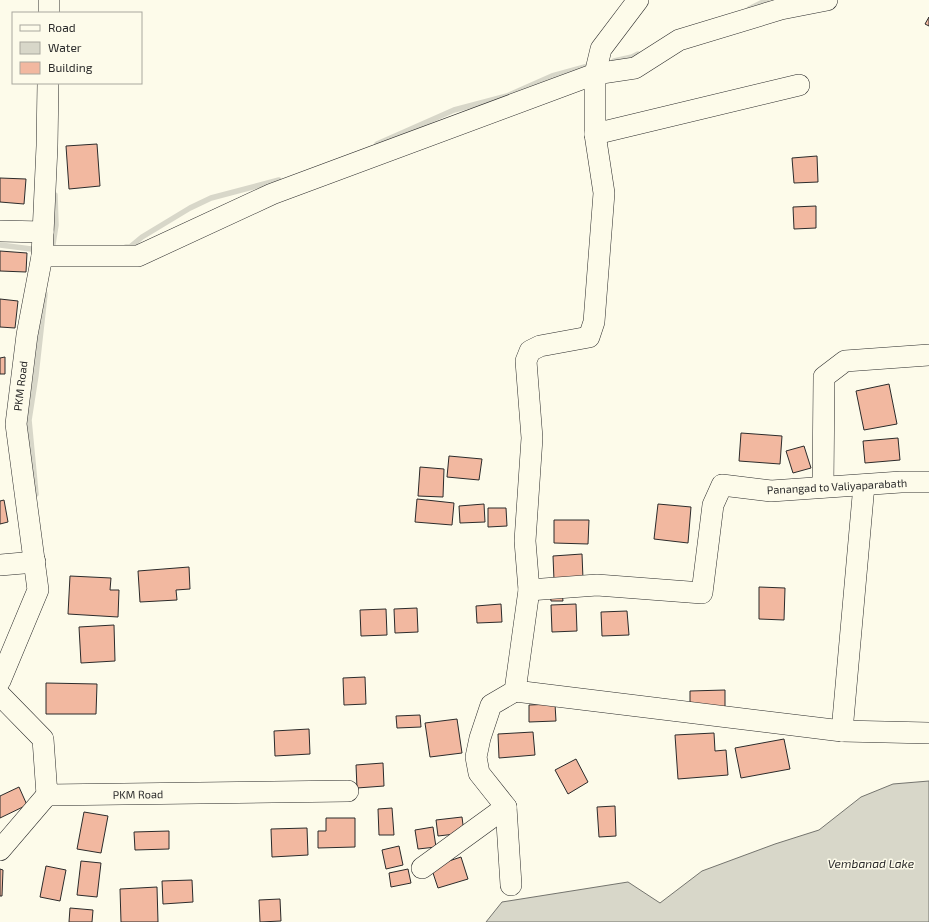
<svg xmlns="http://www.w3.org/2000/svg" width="929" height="922" viewBox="0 0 929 922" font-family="'Exo 2',sans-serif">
<rect width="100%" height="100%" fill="#fdfbea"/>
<path fill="#d8d7c9" stroke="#74746e" d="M 929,781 L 929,922 L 486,922 L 502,902 L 628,882 L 660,903 L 702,871 L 775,844 L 819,830 L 861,797 L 893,784 Z"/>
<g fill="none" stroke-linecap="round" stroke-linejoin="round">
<g stroke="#d8d7c9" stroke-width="5.5">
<path d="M 749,9 L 767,0"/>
<path d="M 614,61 L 632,57 L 638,54"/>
<path d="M 377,144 L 454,110 L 507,96 L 552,76 L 592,65"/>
<path d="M 0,245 L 39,250"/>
<path d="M 126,247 L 130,247 L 142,237 L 190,208 L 211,198 L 279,180"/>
<path d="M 52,250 L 56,225 L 55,195"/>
<path d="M 36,494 L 29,420 L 36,375 L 45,294"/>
</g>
</g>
<g fill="#f2b8a0" stroke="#2b2b2b">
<path d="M 929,17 L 929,26 L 925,24 Z"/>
<path d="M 97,144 L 100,186 L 69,189 L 66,146 Z"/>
<path d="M 817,156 L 818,182 L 794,183 L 792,158 Z"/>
<path d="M 0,178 L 26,179 L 24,204 L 0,202 Z"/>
<path d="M 816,206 L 816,228 L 794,229 L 793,207 Z"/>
<path d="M 0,251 L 27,253 L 26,272 L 0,271 Z"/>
<path d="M 0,299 L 18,301 L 15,328 L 0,327 Z"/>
<path d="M 5,357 L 5,374 L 0,374 L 0,358 Z"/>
<path d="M 889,384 L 897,424 L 864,430 L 856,391 Z"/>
<path d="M 741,433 L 782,436 L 780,464 L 739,461 Z"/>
<path d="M 898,438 L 900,460 L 865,463 L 863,441 Z"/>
<path d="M 804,446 L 811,468 L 793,473 L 786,451 Z"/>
<path d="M 449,456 L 482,459 L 479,480 L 447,477 Z"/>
<path d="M 420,467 L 444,469 L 443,497 L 418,496 Z"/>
<path d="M 417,499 L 454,503 L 452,525 L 415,522 Z"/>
<path d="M 4,500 L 8,522 L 0,524 L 0,501 Z"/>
<path d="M 484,504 L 485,522 L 460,523 L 459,506 Z"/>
<path d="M 658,504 L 691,507 L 688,543 L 654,539 Z"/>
<path d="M 488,508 L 506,508 L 507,526 L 488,527 Z"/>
<path d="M 554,520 L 589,520 L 588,544 L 554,543 Z"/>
<path d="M 582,554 L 583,579 L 554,580 L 553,556 Z"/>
<path d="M 189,567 L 190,589 L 176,590 L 177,600 L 140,602 L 138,571 Z"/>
<path d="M 70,576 L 111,578 L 110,590 L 119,590 L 118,617 L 68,614 Z"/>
<path d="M 759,587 L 785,588 L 784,620 L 759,619 Z"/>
<path d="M 550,593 L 562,593 L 563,601 L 551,601 Z"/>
<path d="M 501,604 L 502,622 L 477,623 L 476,606 Z"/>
<path d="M 576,604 L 577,631 L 552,632 L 551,605 Z"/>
<path d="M 417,608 L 418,632 L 395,633 L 394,609 Z"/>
<path d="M 386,609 L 387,635 L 361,636 L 360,610 Z"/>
<path d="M 627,611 L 629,635 L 602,636 L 601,612 Z"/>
<path d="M 114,625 L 115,661 L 81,663 L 79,627 Z"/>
<path d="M 365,677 L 366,704 L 344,705 L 343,678 Z"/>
<path d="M 46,683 L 97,684 L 96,714 L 46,714 Z"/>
<path d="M 725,690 L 725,709 L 690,710 L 690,691 Z"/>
<path d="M 555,704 L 556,721 L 529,722 L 529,705 Z"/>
<path d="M 420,715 L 421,727 L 397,728 L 396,716 Z"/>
<path d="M 457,719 L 462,753 L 430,757 L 425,723 Z"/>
<path d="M 309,729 L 310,754 L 275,756 L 274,731 Z"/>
<path d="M 533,732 L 535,755 L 499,758 L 498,734 Z"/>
<path d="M 714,733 L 715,751 L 726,750 L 728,775 L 678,779 L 675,735 Z"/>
<path d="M 784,739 L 790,769 L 741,778 L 735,748 Z"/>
<path d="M 576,759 L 588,782 L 568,794 L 555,770 Z"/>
<path d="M 383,763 L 384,786 L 357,788 L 356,765 Z"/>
<path d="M 19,787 L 27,805 L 0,818 L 0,796 Z"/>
<path d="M 615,806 L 616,836 L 599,837 L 597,807 Z"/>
<path d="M 392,808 L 394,835 L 379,835 L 378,809 Z"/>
<path d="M 84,812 L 108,816 L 101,853 L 77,849 Z"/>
<path d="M 462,817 L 464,833 L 438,836 L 436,820 Z"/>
<path d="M 326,818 L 355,818 L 355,847 L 318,848 L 318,831 L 326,831 Z"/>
<path d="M 433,827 L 436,847 L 418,849 L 415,830 Z"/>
<path d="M 307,828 L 308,855 L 272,857 L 271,829 Z"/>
<path d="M 169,831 L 169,849 L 135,850 L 134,832 Z"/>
<path d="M 399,846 L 403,865 L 386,869 L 382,850 Z"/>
<path d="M 461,857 L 468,879 L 438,888 L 431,867 Z"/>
<path d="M 81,861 L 101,863 L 97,897 L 77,895 Z"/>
<path d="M 46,866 L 66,870 L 60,901 L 40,897 Z"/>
<path d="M 0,869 L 3,870 L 2,896 L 0,896 Z"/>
<path d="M 408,869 L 411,883 L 391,887 L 389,873 Z"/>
<path d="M 192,880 L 193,902 L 163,904 L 162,881 Z"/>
<path d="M 157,887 L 158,922 L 121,922 L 120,889 Z"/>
<path d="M 280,899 L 281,921 L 260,922 L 259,900 Z"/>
<path d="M 70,908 L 93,910 L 92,922 L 69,922 Z"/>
</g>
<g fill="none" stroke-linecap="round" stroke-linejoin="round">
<g stroke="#2b2b2b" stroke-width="22">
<g id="minor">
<path d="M 638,0 L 601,49 L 595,74 L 595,134 L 604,193 L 594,322 L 589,337 L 540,346 L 530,351 L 526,361 L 532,438 L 525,541 L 529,590 L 597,585 L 702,593 L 713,505 L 722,485 L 771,491 L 901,482 L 929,482"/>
<path d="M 49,13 L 49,0"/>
<path d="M 595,134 L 799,85"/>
<path d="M 0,231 L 43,232"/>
<path d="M 42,256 L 138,256 L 272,194 L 595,74 L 635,68 L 679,40 L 781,9 L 827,0"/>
<path d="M 823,487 L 824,377 L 845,361 L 929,355"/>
<path d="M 0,565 L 35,562"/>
<path d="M 0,681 L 38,590 L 16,424 L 27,335 L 42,256 L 47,146 L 48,83"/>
<path d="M 515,691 L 842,731 L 929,733"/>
<path d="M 0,695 L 43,739 L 47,795 L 348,791"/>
<path d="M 842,731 L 864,485"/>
<path d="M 0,850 L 47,795"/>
<path d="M 422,868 L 506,807"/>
<path d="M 511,885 L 506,807 L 479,773 L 476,757 L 480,738 L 491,705 L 515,691 L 529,590"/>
</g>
</g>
<use href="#minor" stroke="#fdfbea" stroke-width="21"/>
</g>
<g text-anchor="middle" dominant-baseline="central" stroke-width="3" stroke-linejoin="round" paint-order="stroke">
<g font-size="11" fill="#2b2b2b" stroke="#fdfbea">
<text transform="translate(20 386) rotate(-83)">PKM Road</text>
<text transform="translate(837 486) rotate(-3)">Panangad to Valiyaparabath</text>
<text transform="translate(138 794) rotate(-1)">PKM Road</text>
</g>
<g font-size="12" font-style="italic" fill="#2b2b2b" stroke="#fdfbea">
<text x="871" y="863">Vembanad Lake</text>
</g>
</g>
<rect x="12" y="12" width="130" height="72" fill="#fdfbea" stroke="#a9a89e"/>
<rect x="20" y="25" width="20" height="6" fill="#fdfbea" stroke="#a9a89e"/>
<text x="48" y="32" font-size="12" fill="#2b2b2b">Road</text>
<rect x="20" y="42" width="20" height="12" fill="#d8d7c9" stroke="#a9a89e"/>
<text x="48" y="52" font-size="12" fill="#2b2b2b">Water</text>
<rect x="20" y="62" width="20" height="12" fill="#f2b8a0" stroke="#a9a89e"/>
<text x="48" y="72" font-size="12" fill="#2b2b2b">Building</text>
</svg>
